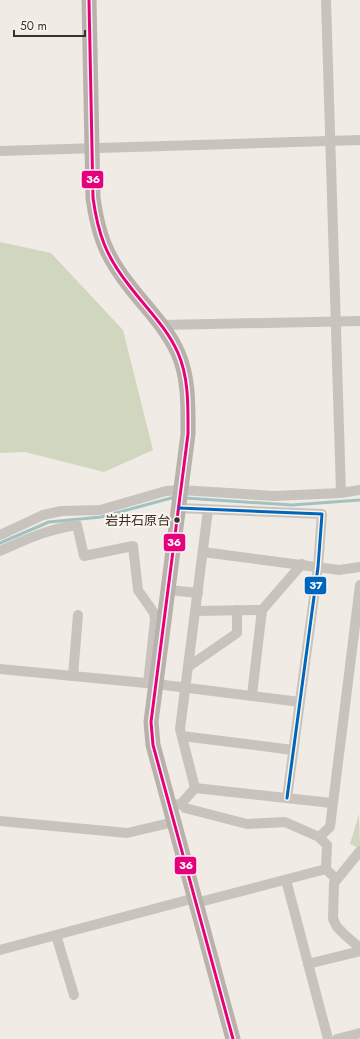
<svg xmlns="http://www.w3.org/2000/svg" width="360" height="1039" viewBox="0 0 360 1039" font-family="Jost,'Noto Sans JP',sans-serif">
<rect width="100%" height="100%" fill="#f0ebe5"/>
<g fill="#d1d6bf">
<path d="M 0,242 L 51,253 L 123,330 L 153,450 L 104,472 L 25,452 L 0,453 Z"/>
<path d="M 359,814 L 360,846 L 359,848 L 350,844 Z"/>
</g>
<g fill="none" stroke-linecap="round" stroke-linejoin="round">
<g stroke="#a1c2c1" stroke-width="3">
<path d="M 185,498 L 292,505 L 360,500"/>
<path d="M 0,543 L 49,522 L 101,517 L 175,497"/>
</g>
<g stroke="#c9c3be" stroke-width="10">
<path d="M 326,0 L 341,493"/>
<path d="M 0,151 L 360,140"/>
<path d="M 163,325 L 360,321"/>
<path d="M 179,508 L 322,514 L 318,567 L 287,798"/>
<path d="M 0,535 L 43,515 L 61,511 L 100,510 L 166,491 L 181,490 L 274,496 L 341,493 L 360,490"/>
<path d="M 0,551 C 27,539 48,529 77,525 L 84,556 L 133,546 L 138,590 L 154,613 L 155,620 L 148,683"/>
<path d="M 203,552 L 339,570 L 360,567"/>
<path d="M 169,590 L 198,593"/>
<path d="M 195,611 L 262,610 L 302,564"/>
<path d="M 188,667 L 237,633 L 237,610"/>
<path d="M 0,669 L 156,684 L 300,702"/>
<path d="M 73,676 L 78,615"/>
<path d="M 252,695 L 262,610"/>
<path d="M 182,736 L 293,750"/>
<path d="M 195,788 L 180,729 L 208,510"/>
<path d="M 182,803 L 185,808 L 247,824 L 285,822 L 319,837 L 327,845 L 326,869 L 336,879"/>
<path d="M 176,805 L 182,803 L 195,788 L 332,803"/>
<path d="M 0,821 L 127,833 L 174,822"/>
<path d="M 319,837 L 330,827 L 360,585"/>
<path d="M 360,851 L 334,883 L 333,919 L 337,927 L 345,935 L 360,948"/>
<path d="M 286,880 L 328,1039"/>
<path d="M 196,903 L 326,869"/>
<path d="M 56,935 L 74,995"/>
<path d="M 0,950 L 195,898"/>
<path d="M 308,964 L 360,951"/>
<path d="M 337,1039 L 360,1033"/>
</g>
<path stroke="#b8b1ad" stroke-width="15" d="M 89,0 L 93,198 C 98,234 106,256 128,284 C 145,307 166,326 178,353 C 189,378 188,407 188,434 L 151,722 L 153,745 L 233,1039"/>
<g stroke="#fbf5ee" stroke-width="6">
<path id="bus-1" d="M 89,0 L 93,198 C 98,234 106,256 128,284 C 145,307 166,326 178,353 C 189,378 188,407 188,434 L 151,722 L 153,745 L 233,1039"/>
</g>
<g stroke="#fbf5ee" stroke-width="6">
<path id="bus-2" d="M 179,508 L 322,514 L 318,567 L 287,798"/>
</g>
<use href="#bus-1" stroke="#e5007d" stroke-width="3"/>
<use href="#bus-2" stroke="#0065bd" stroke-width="3"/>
</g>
<circle fill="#3b302b" stroke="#fbf5ee" stroke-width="1.5" cx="177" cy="520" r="3.5"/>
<g text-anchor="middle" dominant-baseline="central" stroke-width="4" stroke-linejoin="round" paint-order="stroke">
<g font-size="13" fill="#3b302b" stroke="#fbf5ee" text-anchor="end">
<text x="170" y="520">岩井石原台</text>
</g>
</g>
<g stroke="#fbf5ee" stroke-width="1.5">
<rect x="81" y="170" width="23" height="19" rx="4" fill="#e5007d"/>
<rect x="163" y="533" width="23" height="19" rx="4" fill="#e5007d"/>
<rect x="304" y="576" width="23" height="19" rx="4" fill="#0065bd"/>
<rect x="174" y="856" width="23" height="19" rx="4" fill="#e5007d"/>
</g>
<g font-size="11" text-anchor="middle" font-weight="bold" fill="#fff">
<text x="93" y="183">36</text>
<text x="174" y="546">36</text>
<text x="316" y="589">37</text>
<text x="186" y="869">36</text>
</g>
<path d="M14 30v6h71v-6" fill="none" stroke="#3b302b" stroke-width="2"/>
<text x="20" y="30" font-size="12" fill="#3b302b" stroke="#fbf5ee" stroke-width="3" paint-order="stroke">50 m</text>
</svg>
